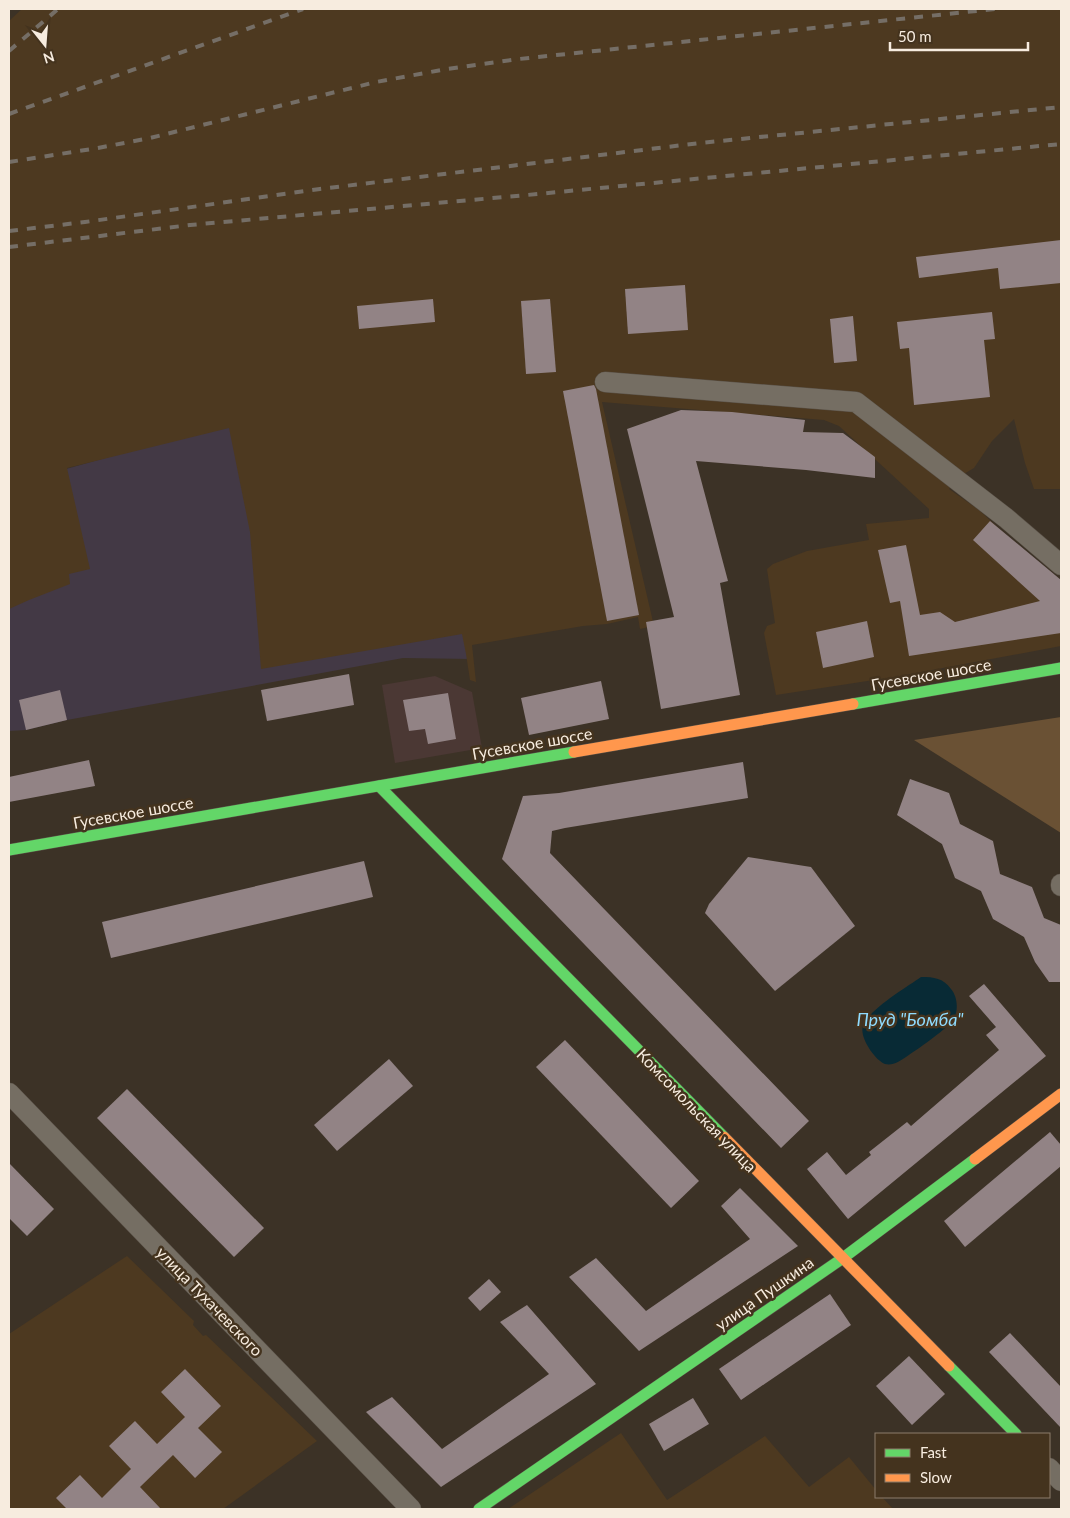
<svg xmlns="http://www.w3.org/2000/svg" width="1070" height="1518" viewBox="0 0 1070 1518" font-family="Lato,sans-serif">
<rect width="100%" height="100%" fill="#3c3226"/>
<path fill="#4b3834" d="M 435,676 L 472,692 L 482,748 L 395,763 L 382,685 Z"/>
<path fill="#433945" d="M 334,394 L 440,507 L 472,659 L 403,658 L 67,720 L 26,730 L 9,731 L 9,485 Z"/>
<g fill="#4d3920">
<path d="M 22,9 L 1061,9 L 1061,489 L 1034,489 L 1025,463 L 1014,419 L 992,441 L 974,468 L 957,478 L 949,489 L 979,510 L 1061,587 L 1061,646 L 900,676 L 776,695 L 764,633 L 767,626 L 775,623 L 767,569 L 773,564 L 807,551 L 869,540 L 866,524 L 929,518 L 929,509 L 839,426 L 824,420 L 602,402 L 654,626 L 640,629 L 638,617 L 607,624 L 583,626 L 472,645 L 476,682 L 470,680 L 466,654 L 462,634 L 261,669 L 250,532 L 229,428 L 67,468 L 90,569 L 69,574 L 70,584 L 29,600 L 9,609 L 9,21 Z"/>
<path d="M 127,1256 L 194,1321 L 193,1325 L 203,1336 L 206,1335 L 317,1441 L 223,1509 L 9,1509 L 9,1334 Z"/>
<path d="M 621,1433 L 667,1500 L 765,1436 L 809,1487 L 849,1457 L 876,1490 L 876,1497 L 882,1497 L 893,1509 L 508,1509 Z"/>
</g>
<path fill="#6a5134" d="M 1061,717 L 1061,833 L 914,740 Z"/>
<path fill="#082a35" d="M 921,977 C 934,977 943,978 951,989 C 958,997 959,1013 952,1021 C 943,1032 919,1048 906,1057 C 900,1061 893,1066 885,1064 C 875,1060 859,1037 863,1026 C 868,1010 907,987 921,977 Z"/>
<g fill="#928385">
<path d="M 1061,240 L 1061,283 L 1000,289 L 998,268 L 919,278 L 916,257 Z"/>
<path d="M 685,285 L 688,330 L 628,334 L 625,289 Z"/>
<path d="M 433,299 L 435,322 L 359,329 L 357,306 Z"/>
<path d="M 550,299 L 556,372 L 526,374 L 521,301 Z"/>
<path d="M 992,312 L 995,339 L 984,340 L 990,397 L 914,405 L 909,348 L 900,349 L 897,322 Z"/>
<path d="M 853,316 L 857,361 L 834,363 L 830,319 Z"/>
<path d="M 594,385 L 596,389 L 639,615 L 607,621 L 563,391 Z"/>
<path d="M 681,410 L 732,412 L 805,420 L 803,432 L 843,433 L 875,457 L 875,478 L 806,470 L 696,461 L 728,581 L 720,583 L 740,695 L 661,709 L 646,622 L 674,617 L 627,429 Z"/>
<path d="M 990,521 L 1061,580 L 1061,633 L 909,656 L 900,601 L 890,603 L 878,550 L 906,545 L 920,615 L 940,612 L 955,622 L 1040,601 L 973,540 Z"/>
<path d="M 867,621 L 874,657 L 823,668 L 816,632 Z"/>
<path d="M 349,674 L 354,705 L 267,721 L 261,690 Z"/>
<path d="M 601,681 L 609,719 L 529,735 L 521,698 Z"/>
<path d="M 60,690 L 67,720 L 26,730 L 19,700 Z"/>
<path d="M 448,693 L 456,739 L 428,744 L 425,729 L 409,731 L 403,700 Z"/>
<path d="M 89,760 L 95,786 L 9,802 L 9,777 Z"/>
<path d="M 743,762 L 748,798 L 565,828 L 552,831 L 550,853 L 809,1121 L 781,1148 L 502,859 L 523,796 L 559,793 Z"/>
<path d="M 910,779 L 949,793 L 960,824 L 993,841 L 1000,874 L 1032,887 L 1044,918 L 1061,925 L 1061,982 L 1049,982 L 1035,962 L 1024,937 L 993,919 L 981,891 L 955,878 L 942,844 L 897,815 Z"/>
<path d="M 748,857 L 811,867 L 855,926 L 775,991 L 705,913 L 709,904 Z"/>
<path d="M 364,861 L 373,897 L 111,958 L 102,922 Z"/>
<path d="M 984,984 L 1046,1056 L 848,1219 L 807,1169 L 827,1152 L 846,1175 L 871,1155 L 869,1152 L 907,1122 L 911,1126 L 999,1050 L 986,1035 L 996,1027 L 969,996 Z"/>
<path d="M 565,1040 L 699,1181 L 671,1208 L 536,1067 Z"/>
<path d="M 389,1059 L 413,1086 L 337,1151 L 314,1125 Z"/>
<path d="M 127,1089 L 264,1228 L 234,1257 L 97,1118 Z"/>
<path d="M 1050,1132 L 1061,1145 L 1061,1166 L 965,1247 L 944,1221 Z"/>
<path d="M 9,1163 L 54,1209 L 27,1236 L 9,1218 Z"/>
<path d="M 740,1188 L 798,1246 L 639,1351 L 569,1277 L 596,1258 L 646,1311 L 750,1239 L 721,1206 Z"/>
<path d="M 489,1279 L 501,1292 L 480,1311 L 468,1298 Z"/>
<path d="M 830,1294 L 851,1325 L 741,1400 L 719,1369 Z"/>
<path d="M 527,1305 L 596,1384 L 441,1487 L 366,1412 L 392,1397 L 442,1449 L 549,1374 L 500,1322 Z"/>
<path d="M 1010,1333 L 1061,1387 L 1061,1428 L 989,1352 Z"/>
<path d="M 909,1356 L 945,1394 L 912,1425 L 876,1386 Z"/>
<path d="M 185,1369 L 221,1406 L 198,1428 L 222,1452 L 195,1478 L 173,1455 L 140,1487 L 161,1509 L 67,1509 L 56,1498 L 80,1475 L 102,1498 L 131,1469 L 109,1446 L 135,1421 L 157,1444 L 185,1417 L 161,1392 Z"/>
<path d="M 693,1398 L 709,1424 L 664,1451 L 649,1424 Z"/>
</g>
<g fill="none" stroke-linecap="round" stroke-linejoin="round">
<g stroke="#595046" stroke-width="21">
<g id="street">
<path d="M 605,382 L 856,402 L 1006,518 L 1061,565"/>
<path d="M 1061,884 L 1061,886"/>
<path d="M 9,1093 L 411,1509"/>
<path d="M 1049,1468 L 1061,1481"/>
</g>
</g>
<g stroke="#595046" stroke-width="12">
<g id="fast">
<path d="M 853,704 L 1061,668"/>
<path d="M 379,786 L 724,1137"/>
<path d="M 9,850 L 574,752"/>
<path d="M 949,1366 L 1016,1434"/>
<path d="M 479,1509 L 843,1258 L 975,1159"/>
</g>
</g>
<g stroke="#595046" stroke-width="12">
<g id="slow">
<path d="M 574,752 L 853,704"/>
<path d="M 724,1137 L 949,1366"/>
<path d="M 975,1159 L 1061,1094"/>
</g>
</g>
<use href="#street" stroke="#756e63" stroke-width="20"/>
<use href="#fast" stroke="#63d668" stroke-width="11"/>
<use href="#slow" stroke="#ff974d" stroke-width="11"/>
<g stroke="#756e66" stroke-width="4" stroke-dasharray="9 9" stroke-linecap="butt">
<path d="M 9,51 L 58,9"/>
<path d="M 9,114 L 303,9"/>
<path d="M 9,162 L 98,148 L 150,138 L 376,82 L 447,69 L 519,59 L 995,9"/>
<path d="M 9,231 L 85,222 L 320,189 L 700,143 L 1061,107"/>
<path d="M 9,247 L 190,225 L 527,195 L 1061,144"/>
</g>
</g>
<g text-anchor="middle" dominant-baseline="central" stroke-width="5" stroke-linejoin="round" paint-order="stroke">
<g font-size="16" fill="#f7ecdf" stroke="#44331e">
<text transform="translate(931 674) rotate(-10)">Гусевское шоссе</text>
<text transform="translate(532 743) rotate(-10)">Гусевское шоссе</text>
<text transform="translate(133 812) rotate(-10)">Гусевское шоссе</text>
<text transform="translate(697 1110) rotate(46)">Комсомольская улица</text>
<text transform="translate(764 1293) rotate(-35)">улица Пушкина</text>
<text transform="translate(210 1301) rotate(46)">улица Тухачевского</text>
</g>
<g font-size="18" font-style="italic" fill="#8fdbfe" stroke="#44331e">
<text x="910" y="1019">Пруд "Бомба"</text>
</g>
</g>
<rect width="1070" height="1518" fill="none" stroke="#f7ecdf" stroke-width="20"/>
<rect x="875" y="1433" width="175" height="65" fill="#44331e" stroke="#8c7d6b"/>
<rect x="885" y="1449" width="25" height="8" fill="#63d668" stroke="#8c7d6b"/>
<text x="920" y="1458" font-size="15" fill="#f7ecdf">Fast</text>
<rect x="885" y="1474" width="25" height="8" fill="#ff974d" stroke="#8c7d6b"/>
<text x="920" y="1483" font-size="15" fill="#f7ecdf">Slow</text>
<g transform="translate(45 45) rotate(163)" stroke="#44331e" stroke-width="4" paint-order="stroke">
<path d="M0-4L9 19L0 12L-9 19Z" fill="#f7ecdf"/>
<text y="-8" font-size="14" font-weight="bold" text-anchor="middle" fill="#f7ecdf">N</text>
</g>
<path d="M890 42v8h138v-8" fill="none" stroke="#f7ecdf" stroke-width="2.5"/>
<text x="898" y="42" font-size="15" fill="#f7ecdf" stroke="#44331e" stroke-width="4" paint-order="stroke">50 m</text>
</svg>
